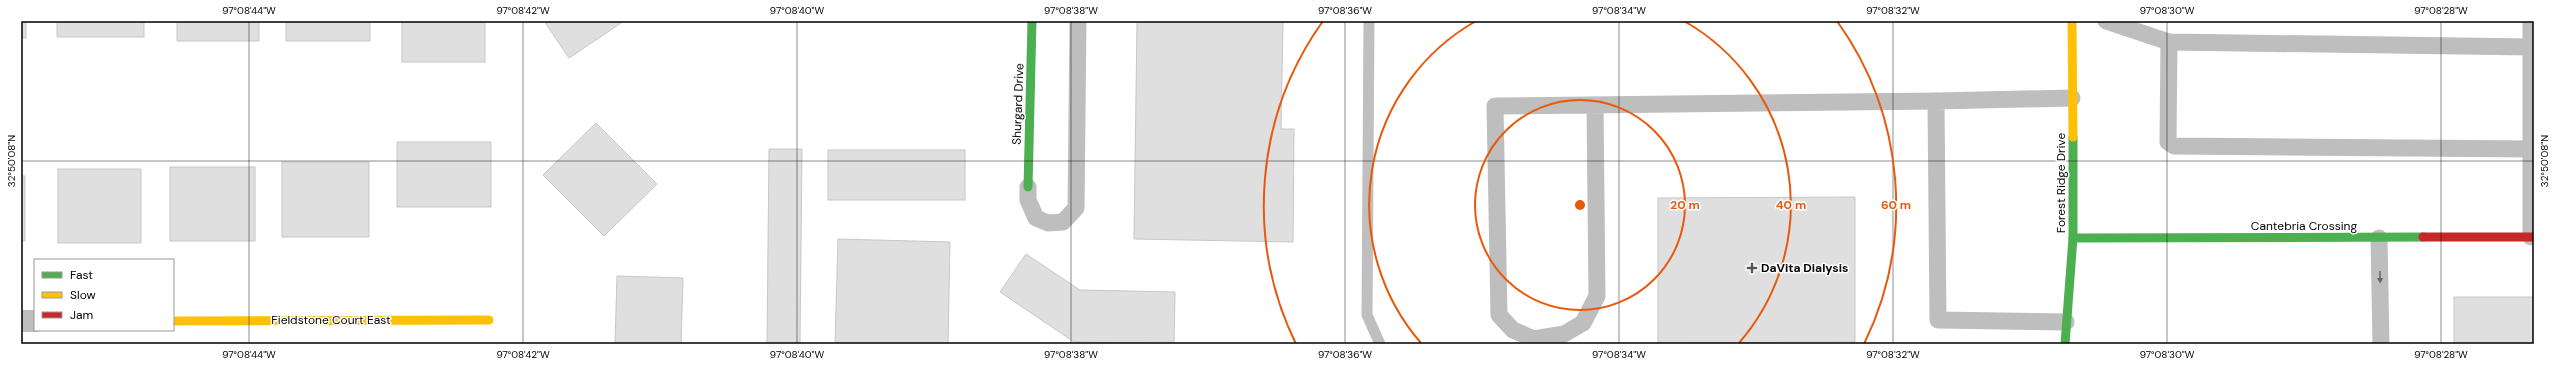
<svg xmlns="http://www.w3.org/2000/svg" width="2555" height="365" viewBox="0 0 2555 365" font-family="'DM Sans',sans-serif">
<rect width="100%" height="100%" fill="#fff"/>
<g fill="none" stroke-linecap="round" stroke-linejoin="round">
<path stroke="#bfbfbf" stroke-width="11" d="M 1369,21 L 1367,315 L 1380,344"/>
</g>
<g fill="#dfdfdf" stroke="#c7c7c7">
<rect x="21" y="21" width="5" height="17"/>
<rect x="57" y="21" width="87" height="16"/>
<rect x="177" y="21" width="82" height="20"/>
<rect x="286" y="21" width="84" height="20"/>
<rect x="402" y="21" width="83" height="41"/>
<path d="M 544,21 L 624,21 L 569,58 Z"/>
<path d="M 1137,21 L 1283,21 L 1281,129 L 1294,129 L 1293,242 L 1134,239 Z"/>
<path d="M 596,123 L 657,184 L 604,236 L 543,175 Z"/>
<rect x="397" y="142" width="94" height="65"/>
<path d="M 769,149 L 802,149 L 800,344 L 767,344 Z"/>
<rect x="828" y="150" width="137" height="50"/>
<rect x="282" y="162" width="87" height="75"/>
<rect x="170" y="167" width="85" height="74"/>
<rect x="58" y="169" width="83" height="74"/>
<rect x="21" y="176" width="4" height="65"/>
<path d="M 1855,197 L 1855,342 L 1658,343 L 1658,198 Z"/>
<path d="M 838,239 L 950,242 L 948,344 L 835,344 Z"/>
<path d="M 1026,254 L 1080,290 L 1175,292 L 1174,344 L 1074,342 L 1000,292 Z"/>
<path d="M 617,276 L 683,278 L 681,344 L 615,344 Z"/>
<rect x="2454" y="297" width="80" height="47"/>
</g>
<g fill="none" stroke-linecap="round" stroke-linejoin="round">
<g stroke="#bebebe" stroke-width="17">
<path d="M 2106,21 L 2169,42 L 2531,47 L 2531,237"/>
<path d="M 2169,42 L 2168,142 L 2174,146 L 2531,149"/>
<path d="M 2531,47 L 2531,21"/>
<path d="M 1595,105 L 1597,296 L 1583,323 L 1564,334 L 1534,339 L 1513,330 L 1499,315 L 1495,106 L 1936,101"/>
<path d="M 1028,187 L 1028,200 L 1036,218 L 1048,223 L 1063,222 L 1076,208 L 1078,21"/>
<path d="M 2379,238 L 2381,344"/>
<path d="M 2066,322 L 1938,320 L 1936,101 L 2072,98"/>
</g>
<path stroke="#bebebe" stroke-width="22" d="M 21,321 L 35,321"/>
<g stroke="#4caf50" stroke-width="9">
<path d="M 1028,187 L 1032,21"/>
<path d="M 2073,238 L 2423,237"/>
<path d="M 2065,344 L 2073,238 L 2073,137"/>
</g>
<g stroke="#ffc107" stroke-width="9">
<path d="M 2072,21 L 2073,137"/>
<path d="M 173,321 L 489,320"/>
</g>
<path stroke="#c62828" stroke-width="9" d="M 2423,237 L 2534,237"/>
</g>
<defs><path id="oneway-solid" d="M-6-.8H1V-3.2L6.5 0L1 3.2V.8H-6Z"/></defs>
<use fill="#686868" href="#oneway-solid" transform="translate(2380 277) rotate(89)"/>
<path fill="none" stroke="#000" stroke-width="1" stroke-opacity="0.45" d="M 249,21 L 249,344M 523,21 L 523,344M 797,21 L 797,344M 1071,21 L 1071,344M 1345,21 L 1345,344M 1619,21 L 1619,344M 1893,21 L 1893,344M 2167,21 L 2167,344M 2441,21 L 2441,344M 21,161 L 2534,161"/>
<g fill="none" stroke="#e8590c" stroke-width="2">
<circle cx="1580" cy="205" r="105"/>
<path d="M1421 343A211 211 0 0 1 1476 21M1684 21A211 211 0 0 1 1739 343"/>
<path d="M1296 344A316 316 0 0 1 1323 21M1837 21A316 316 0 0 1 1864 344"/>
</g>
<path fill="#595959" stroke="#fff" stroke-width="1.5" d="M1750 262h4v4h4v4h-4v4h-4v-4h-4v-4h4z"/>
<g text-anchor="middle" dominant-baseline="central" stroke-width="3" stroke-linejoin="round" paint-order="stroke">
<g font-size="12" fill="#000" stroke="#fff">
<text transform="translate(1018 104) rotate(-88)">Shurgard Drive</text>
<text transform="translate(2061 183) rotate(-90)">Forest Ridge Drive</text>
<text x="2304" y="226">Cantebria Crossing</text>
<text x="331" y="320">Fieldstone Court East</text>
</g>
<g font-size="12" font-weight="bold" fill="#000" stroke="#fff" text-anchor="start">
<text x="1761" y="268">DaVita Dialysis</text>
</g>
</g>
<circle cx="1580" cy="205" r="6" fill="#e8590c" stroke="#fff" stroke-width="2"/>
<g font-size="12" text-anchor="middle" font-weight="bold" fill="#e8590c" stroke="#fff" stroke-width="3" stroke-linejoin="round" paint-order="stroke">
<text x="1685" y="209">20 m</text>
<text x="1791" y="209">40 m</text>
<text x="1896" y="209">60 m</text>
</g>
<rect width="2555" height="365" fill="none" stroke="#ffffff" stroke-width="44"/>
<rect x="34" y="259" width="140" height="72" fill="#ffffff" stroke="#999999"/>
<rect x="42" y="272" width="20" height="6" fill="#4caf50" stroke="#999999"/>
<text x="70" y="279" font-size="12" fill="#000000">Fast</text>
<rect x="42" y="292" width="20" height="6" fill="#ffc107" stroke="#999999"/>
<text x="70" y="299" font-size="12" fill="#000000">Slow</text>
<rect x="42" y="312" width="20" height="6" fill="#c62828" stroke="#999999"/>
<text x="70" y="319" font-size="12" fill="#000000">Jam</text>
<rect x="22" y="22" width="2511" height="321" fill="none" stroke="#000" stroke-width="1.5"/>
<g font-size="10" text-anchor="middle" fill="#000">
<text x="249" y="14">97°08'44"W</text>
<text x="523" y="14">97°08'42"W</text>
<text x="797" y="14">97°08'40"W</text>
<text x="1071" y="14">97°08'38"W</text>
<text x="1345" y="14">97°08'36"W</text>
<text x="1619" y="14">97°08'34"W</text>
<text x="1893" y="14">97°08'32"W</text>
<text x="2167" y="14">97°08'30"W</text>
<text x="2441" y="14">97°08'28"W</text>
<text transform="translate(11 161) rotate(-90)" y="4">32°50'08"N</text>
<text transform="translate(2544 161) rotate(-90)" y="4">32°50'08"N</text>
<text x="249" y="358">97°08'44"W</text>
<text x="523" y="358">97°08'42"W</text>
<text x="797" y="358">97°08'40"W</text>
<text x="1071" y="358">97°08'38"W</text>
<text x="1345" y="358">97°08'36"W</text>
<text x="1619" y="358">97°08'34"W</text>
<text x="1893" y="358">97°08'32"W</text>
<text x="2167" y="358">97°08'30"W</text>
<text x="2441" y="358">97°08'28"W</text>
</g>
</svg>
